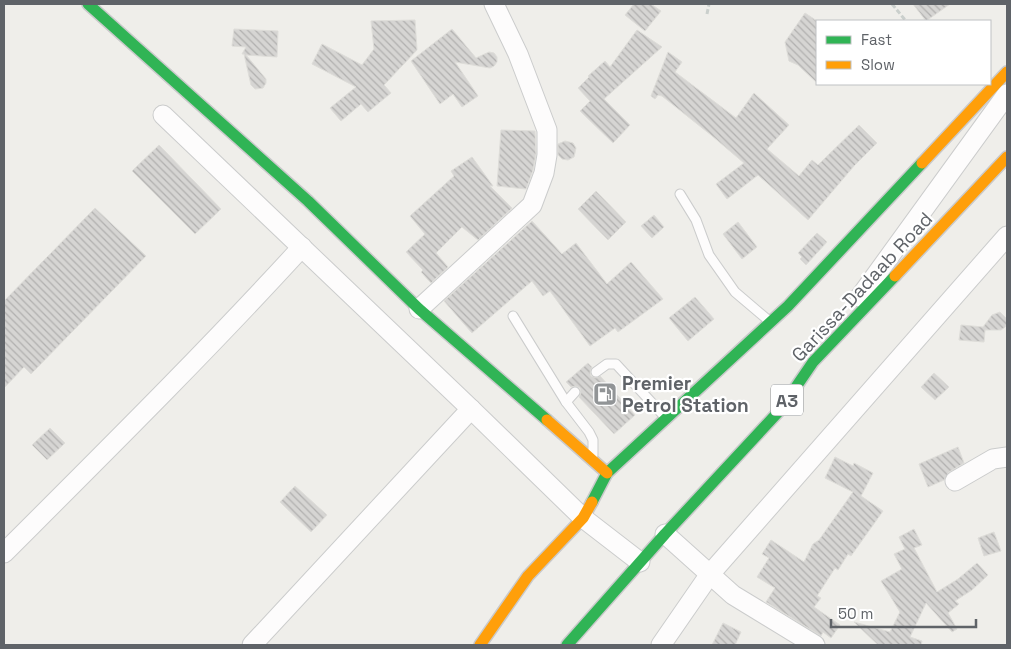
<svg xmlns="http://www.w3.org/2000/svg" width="1011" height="649" viewBox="0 0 1011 649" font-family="'Space Grotesk',sans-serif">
<defs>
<pattern id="building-back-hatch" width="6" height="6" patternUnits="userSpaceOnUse" patternTransform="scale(1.25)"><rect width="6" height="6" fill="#d6d5d3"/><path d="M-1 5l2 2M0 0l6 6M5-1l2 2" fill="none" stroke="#b1b0af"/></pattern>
</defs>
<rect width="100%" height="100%" fill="#efeeea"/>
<g fill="url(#building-back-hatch)" stroke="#deddd9">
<path d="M 634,4 L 651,4 L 661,11 L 645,31 L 625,15 Z"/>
<path d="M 913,4 L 950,4 L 926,21 Z"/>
<path d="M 805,13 L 817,21 L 817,83 L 798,65 L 789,61 L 785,42 Z"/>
<path d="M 415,20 L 417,50 L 384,85 L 391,93 L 368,112 L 361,104 L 341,121 L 330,108 L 356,87 L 312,64 L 322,44 L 362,65 L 374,49 L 371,21 Z"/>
<path d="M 234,29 L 278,31 L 277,57 L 246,55 L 266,79 L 266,83 L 263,88 L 255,89 L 251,85 L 244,54 L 242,54 L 246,47 L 232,46 Z"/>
<path d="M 452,29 L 476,58 L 489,52 L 494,53 L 497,57 L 497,62 L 494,66 L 490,68 L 455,62 L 478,96 L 462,107 L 453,94 L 440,104 L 411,61 Z"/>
<path d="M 637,30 L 662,47 L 604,99 L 630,125 L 613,143 L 580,111 L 590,101 L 578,88 L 589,77 L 588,76 L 605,61 L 610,67 Z"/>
<path d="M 668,52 L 682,62 L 675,72 L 736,118 L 754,93 L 789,125 L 767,149 L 799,176 L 812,160 L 818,165 L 859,125 L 877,143 L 854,166 L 808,220 L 758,175 L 727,199 L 716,184 L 744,163 L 711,135 L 662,96 L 658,95 L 655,99 L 651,96 Z"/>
<path d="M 501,130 L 535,131 L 536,154 L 533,170 L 526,189 L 497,186 Z"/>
<path d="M 565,141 L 573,143 L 576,148 L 574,157 L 568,160 L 562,159 L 558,155 L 558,144 Z"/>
<path d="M 159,145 L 221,209 L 195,234 L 132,171 Z"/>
<path d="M 472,157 L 493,186 L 490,186 L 512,208 L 478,240 L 462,227 L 436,253 L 448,267 L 431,283 L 421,272 L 423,270 L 406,252 L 425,234 L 410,216 L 454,176 L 451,171 Z"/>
<path d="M 596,191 L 626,222 L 608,240 L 578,209 Z"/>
<path d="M 95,208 L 146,256 L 31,374 L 24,367 L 4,388 L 4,301 Z"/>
<path d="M 654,215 L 664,227 L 652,238 L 641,226 Z"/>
<path d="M 532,221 L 562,254 L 576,243 L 607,284 L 631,262 L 663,299 L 618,332 L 615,328 L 590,346 L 550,291 L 543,296 L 532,281 L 472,333 L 444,301 Z"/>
<path d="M 738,222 L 757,247 L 742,259 L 723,234 Z"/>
<path d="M 817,233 L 827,242 L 806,265 L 800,259 L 802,257 L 798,253 Z"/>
<path d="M 695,297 L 714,319 L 688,341 L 669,318 Z"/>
<path d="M 1000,312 L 1006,318 L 1007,323 L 1005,327 L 1001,330 L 985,330 L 984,342 L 959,340 L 961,325 L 983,327 L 992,315 Z"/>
<path d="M 588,363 L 592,367 L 590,372 L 591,376 L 596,378 L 600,376 L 635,415 L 614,434 L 579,397 L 581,393 L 580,388 L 576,386 L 571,387 L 566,382 Z"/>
<path d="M 934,373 L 949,387 L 935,400 L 921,387 Z"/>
<path d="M 50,428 L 65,443 L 47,460 L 32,445 Z"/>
<path d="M 958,447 L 964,463 L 949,472 L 944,480 L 928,487 L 919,464 Z"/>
<path d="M 835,457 L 853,466 L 854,463 L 873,473 L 861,496 L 883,511 L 851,556 L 848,554 L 838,570 L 835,568 L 817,596 L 821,598 L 814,607 L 840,625 L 831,638 L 823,632 L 821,636 L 766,602 L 775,588 L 757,577 L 769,558 L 762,554 L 771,540 L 804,562 L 813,544 L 819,540 L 853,492 L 825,478 Z"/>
<path d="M 295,486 L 327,515 L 311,532 L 280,502 Z"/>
<path d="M 914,529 L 922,545 L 914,548 L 937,592 L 958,579 L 977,563 L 988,575 L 972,590 L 955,601 L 959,604 L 948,613 L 957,629 L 952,632 L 926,603 L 910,637 L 922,641 L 921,645 L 878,645 L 854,622 L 890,632 L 900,612 L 881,581 L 902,569 L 894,554 L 905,549 L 899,537 Z"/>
<path d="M 994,532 L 1001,551 L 984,556 L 978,538 Z"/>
<path d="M 723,623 L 741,632 L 735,645 L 712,645 Z"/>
</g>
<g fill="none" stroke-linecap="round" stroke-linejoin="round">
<g stroke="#cbcccc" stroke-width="11">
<g id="lane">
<path d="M 680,194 L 696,220 L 709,255 L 735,292 L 768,320"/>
<path d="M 513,316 L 566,402 L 589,432 L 593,440 L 593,455"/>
<path d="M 596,372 L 607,364 L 616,364 L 665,417"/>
<path d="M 566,402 L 575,392"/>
</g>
</g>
<g stroke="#cbcccc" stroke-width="21">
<g id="street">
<path d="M 163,115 L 471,409 L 583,518 L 640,562"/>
<path d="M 860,297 L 1007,94"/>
<path d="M 419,309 L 532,205 L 544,173 L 547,155 L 547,130 L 518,54 L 494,4"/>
<path d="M 955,481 L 993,459 L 1007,457"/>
<path d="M 665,534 L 733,595 L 815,645"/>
<path d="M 4,553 C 105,452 206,352 302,247"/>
<path d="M 252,645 L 471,409"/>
<path d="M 661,645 L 710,574 L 1007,236"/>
</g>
</g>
<g stroke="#cacacb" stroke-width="14">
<g id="fast">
<path d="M 88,4 L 308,201 L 419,309 L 547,420"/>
<path d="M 592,502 L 607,473 L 788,306 L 922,163"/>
<path d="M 567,645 L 665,534 L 781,409 L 813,362 L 895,276"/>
</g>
</g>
<g stroke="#cacacb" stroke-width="14">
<g id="slow">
<path d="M 922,163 L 1007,72"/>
<path d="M 895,276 L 1007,157"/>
<path d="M 547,420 L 607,473"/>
<path d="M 480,645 L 528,576 L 583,518 L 592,502"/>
</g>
</g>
<g stroke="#cacfcc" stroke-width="3" stroke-dasharray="5 2.5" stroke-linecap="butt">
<path d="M 892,4 L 906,21"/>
<path d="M 707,14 L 709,4"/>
</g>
<use href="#lane" stroke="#fdfcfc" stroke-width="9"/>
<use href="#street" stroke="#fdfcfc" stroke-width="19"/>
<use href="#fast" stroke="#30b455" stroke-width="11"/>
<use href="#slow" stroke="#ff9f0a" stroke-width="11"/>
</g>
<defs>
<g id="fuel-square" transform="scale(1.25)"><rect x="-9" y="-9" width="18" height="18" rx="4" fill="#919496" stroke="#fff"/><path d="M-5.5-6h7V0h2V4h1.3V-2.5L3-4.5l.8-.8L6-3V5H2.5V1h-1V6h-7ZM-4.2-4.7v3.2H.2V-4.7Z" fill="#fff"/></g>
</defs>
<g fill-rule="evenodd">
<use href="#fuel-square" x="605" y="394"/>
</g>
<g text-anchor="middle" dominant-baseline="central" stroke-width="4.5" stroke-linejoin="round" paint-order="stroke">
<rect fill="#fff" stroke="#8f9295" stroke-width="1" x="771" y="384.5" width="32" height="31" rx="4"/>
<g font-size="18" font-weight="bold" fill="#5f6368">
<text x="787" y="400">A3</text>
</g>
<g font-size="19" fill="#5f6368" stroke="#fff">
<text transform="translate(862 287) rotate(-47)">Garissa-Dadaab Road</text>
</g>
<g font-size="19" font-weight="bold" fill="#5f6368" stroke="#fff" text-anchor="start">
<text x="622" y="383">Premier<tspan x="622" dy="22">Petrol Station</tspan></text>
</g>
</g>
<rect width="1011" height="649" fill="none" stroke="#5f6368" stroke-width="10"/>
<rect x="816" y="20" width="175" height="65" fill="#ffffff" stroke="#bfc1c3"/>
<rect x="826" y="36" width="25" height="8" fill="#30b455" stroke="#bfc1c3"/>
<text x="861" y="45" font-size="15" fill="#5f6368">Fast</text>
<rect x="826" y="61" width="25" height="8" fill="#ff9f0a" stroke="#bfc1c3"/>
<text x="861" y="70" font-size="15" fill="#5f6368">Slow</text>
<path d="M831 619v8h145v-8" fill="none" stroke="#5f6368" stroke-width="2.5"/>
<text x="838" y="619" font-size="15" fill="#5f6368" stroke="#ffffff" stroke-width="4" paint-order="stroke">50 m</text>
</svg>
